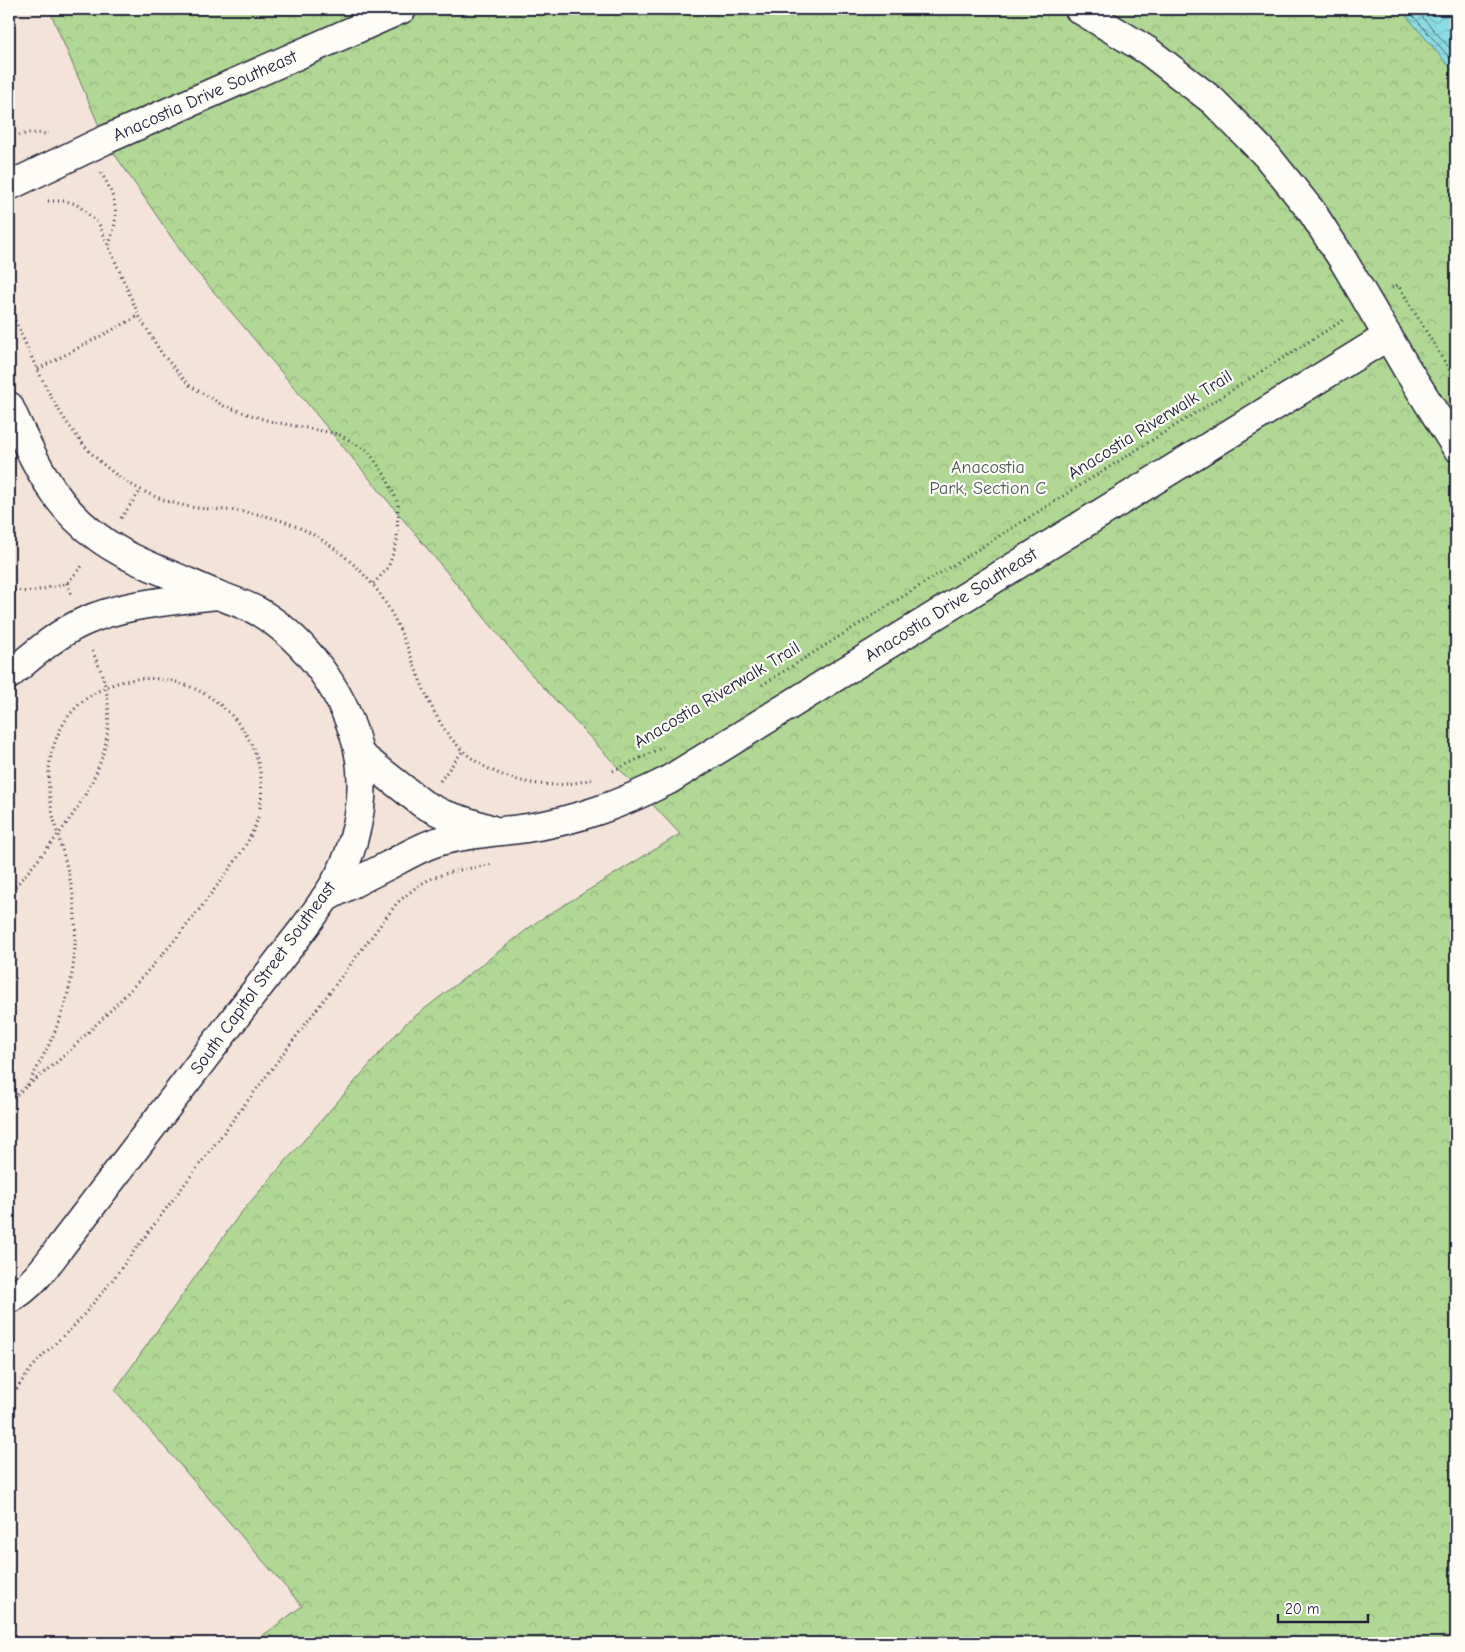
<svg xmlns="http://www.w3.org/2000/svg" width="1465" height="1652" viewBox="0 0 1465 1652" font-family="'Comic Neue',sans-serif">
<defs>
<pattern id="park-crowns" width="20" height="18" patternUnits="userSpaceOnUse" patternTransform="scale(1.25)"><rect width="20" height="18" fill="#b0d794"/><path d="M2 6a3 3 0 1 1 6 0M12 15a3 3 0 1 1 6 0" fill="none" stroke="#97b880"/></pattern>
<pattern id="water-waves" width="16" height="10" patternUnits="userSpaceOnUse" patternTransform="scale(1.25)"><rect width="16" height="10" fill="#8adce2"/><path d="M0 5q4-4 8 0t8 0" fill="none" stroke="#77bcc3"/></pattern>
</defs>
<rect width="100%" height="100%" fill="#f3e3d8"/>
<filter id="ink" filterUnits="userSpaceOnUse"><feTurbulence type="fractalNoise" baseFrequency=".02" numOctaves="2"/><feDisplacementMap in="SourceGraphic" scale="10" xChannelSelector="R" yChannelSelector="G"/><feConvolveMatrix kernelMatrix="1 2 1 2 8 2 1 2 1" color-interpolation-filters="sRGB"/></filter>
<g filter="url(#ink)">
<path fill="url(#park-crowns)" stroke="#697c68" d="M 49,9 L 1399,9 L 1403,12 L 1456,74 L 1456,1643 L 253,1643 L 302,1606 L 115,1390 L 239,1215 L 405,1024 L 538,921 L 680,834 L 531,674 L 244,327 L 189,263 L 105,140 Z"/>
<path fill="url(#water-waves)" stroke="#60929f" d="M 1399,9 L 1456,9 L 1456,74 L 1403,12 Z"/>
<g fill="none" stroke-linecap="round" stroke-linejoin="round">
<g stroke="#4c6c7e" stroke-width="1">
<path d="M 1407,9 L 1456,65"/>
<path d="M 1415,9 L 1456,55"/>
</g>
<g stroke="#22223b" stroke-width="31">
<g id="minor">
<path d="M 1079,9 L 1148,51 L 1213,101 L 1267,156 L 1312,212 L 1343,260 L 1407,369 L 1456,447"/>
<path d="M 9,186 L 105,140 L 402,9"/>
<path d="M 359,754 L 423,804 L 443,814 L 490,829"/>
<path d="M 325,898 C 346,887 367,876 389,865 C 406,856 422,846 440,841 C 469,833 498,832 527,828 C 578,820 621,804 667,781 L 1388,336"/>
</g>
</g>
<g stroke="#22223b" stroke-width="31">
<g id="major">
<path d="M 9,406 C 38,468 57,517 121,552 C 142,564 165,572 187,582 C 197,586 207,591 218,595 C 231,600 246,605 259,612 C 308,641 347,697 359,753 C 364,782 361,814 353,841 C 345,873 323,902 304,928 C 287,950 270,972 253,994 C 189,1078 125,1162 61,1246 C 47,1265 30,1289 9,1299"/>
<path d="M 9,675 C 32,656 56,634 83,622 C 125,603 173,601 217,595"/>
</g>
</g>
<g stroke="#22223b" stroke-width="3" stroke-dasharray="1 4" stroke-linecap="butt">
<path d="M 9,137 L 30,133 L 49,134"/>
<path d="M 101,173 C 110,186 118,206 115,222 C 114,230 111,238 109,245"/>
<path d="M 48,201 L 66,201 L 76,204 L 85,211 L 99,224 L 139,316 L 162,354 L 189,385 L 224,406 L 269,421 L 338,434 L 368,451 L 385,475 L 398,503 L 397,542 L 388,568 L 373,584"/>
<path d="M 1392,288 L 1398,285 L 1456,381"/>
<path d="M 9,307 C 28,348 46,395 73,431 C 100,470 145,499 191,507 C 209,510 227,509 244,512 C 276,516 309,529 335,549 C 354,563 373,582 385,602 C 426,668 423,748 508,777 C 538,787 562,787 593,779"/>
<path d="M 38,369 L 139,316"/>
<path d="M 121,518 L 141,490"/>
<path d="M 67,583 L 72,596"/>
<path d="M 9,592 L 35,591 L 67,583 L 84,564"/>
<path d="M 762,685 L 1345,319"/>
<path d="M 613,771 L 663,747"/>
<path d="M 440,781 L 462,752"/>
<path d="M 9,894 C 69,823 143,747 91,649"/>
<path d="M 9,1101 C 28,1085 48,1070 66,1054 C 78,1043 89,1031 101,1020 C 144,977 184,932 219,883 C 236,860 255,837 260,808 C 274,726 191,658 114,684 C 93,692 76,703 64,723 C 25,790 72,847 75,915 C 78,985 61,1026 27,1086"/>
<path d="M 9,1402 L 19,1385 L 31,1369 L 45,1353 L 75,1325 L 107,1287 L 397,903 C 404,897 411,891 418,886 C 440,871 468,869 493,864"/>
</g>
<use href="#minor" stroke="#fdfcf7" stroke-width="28"/>
<use href="#major" stroke="#fdfcf7" stroke-width="28"/>
</g>
</g>
<g text-anchor="middle" dominant-baseline="central" stroke-width="4.5" stroke-linejoin="round" paint-order="stroke">
<g font-size="18" fill="#22223b" stroke="#fdfcf7">
<text transform="translate(205 96) rotate(-24)">Anacostia Drive Southeast</text>
<text transform="translate(1150 425) rotate(-32)">Anacostia Riverwalk Trail</text>
<text transform="translate(951 605) rotate(-32)">Anacostia Drive Southeast</text>
<text transform="translate(717 695) rotate(-31)">Anacostia Riverwalk Trail</text>
<text transform="translate(263 978) rotate(-54)">South Capitol Street Southeast</text>
</g>
<g font-size="18" fill="#4d5856" stroke="#fdfcf7">
<text x="988" y="467">Anacostia<tspan x="988" dy="21">Park, Section C</tspan></text>
</g>
</g>
<rect width="1465" height="1652" fill="none" stroke="#fdfcf7" stroke-width="30"/>
<rect x="15" y="15" width="1435" height="1622" fill="none" stroke="#22223b" stroke-width="2" filter="url(#ink)"/>
<path d="M1278 1614v8h90v-8" fill="none" stroke="#22223b" stroke-width="2.5"/>
<text x="1285" y="1614" font-size="15" fill="#22223b" stroke="#fdfcf7" stroke-width="4" paint-order="stroke">20 m</text>
</svg>
